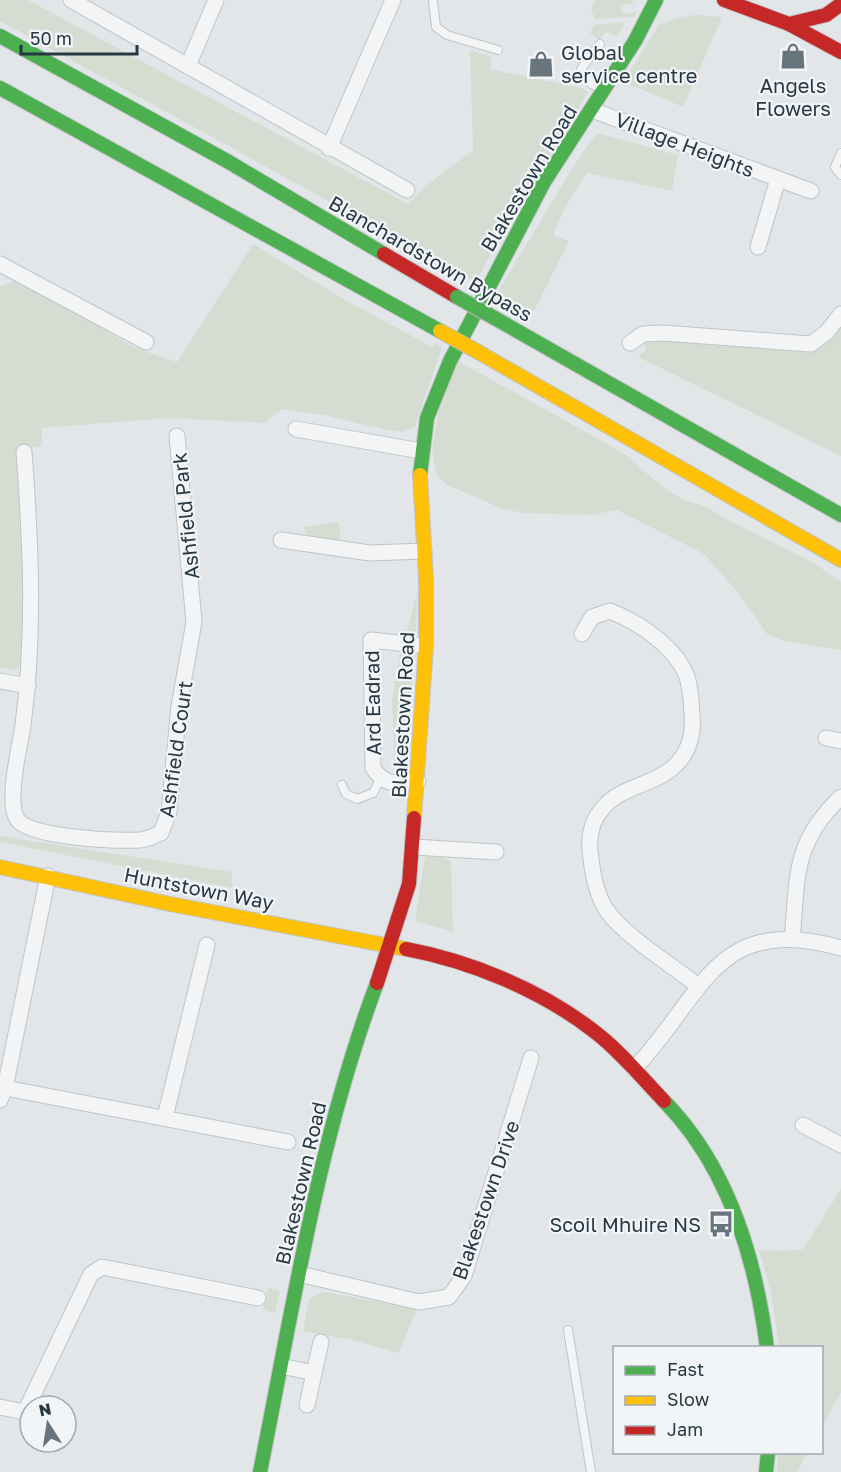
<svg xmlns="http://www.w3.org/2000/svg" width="841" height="1472" viewBox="0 0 841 1472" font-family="'Golos Text',sans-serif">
<rect width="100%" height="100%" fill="#e3e6e8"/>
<g fill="#d5ddd3">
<path d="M 0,0 L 28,0 L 408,204 L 426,186 L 473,150 L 470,50 L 492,57 L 490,69 L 582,88 L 588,92 L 505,227 L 476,282 L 0,21 Z"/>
<path d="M 595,0 L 632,0 L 634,3 L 621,6 L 623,14 L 636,12 L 635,17 L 595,19 L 591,10 Z"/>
<path d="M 696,15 L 722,17 L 683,107 L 623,82 L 659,25 L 681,17 Z"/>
<path d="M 622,22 L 624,25 L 616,37 L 606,31 L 599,40 L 590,33 L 594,25 Z"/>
<path d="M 597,133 L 678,155 L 672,191 L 587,173 L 566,206 L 553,235 L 569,241 L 534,311 L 497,293 L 573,167 Z"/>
<path d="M 253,244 L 342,298 L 432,347 L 434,343 L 442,347 L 415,427 L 402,432 L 386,430 L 328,416 L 283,409 L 264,423 L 167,418 L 42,428 L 42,446 L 23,449 L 28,562 L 21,664 L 15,670 L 0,668 L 0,286 L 19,280 L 135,348 L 177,362 Z"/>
<path d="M 841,322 L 841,456 L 638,357 L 646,350 L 644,342 L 647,338 L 811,350 Z"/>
<path d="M 458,361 L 620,451 C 641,466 656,485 679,497 C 694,505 701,502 717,514 L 814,563 L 841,582 L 841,650 L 784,641 L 767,634 L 739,594 L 704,554 L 617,510 L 591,515 L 524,513 L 503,509 L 449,486 L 437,476 L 432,451 L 438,414 Z"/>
<path d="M 339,522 L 341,542 L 309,538 L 303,527 Z"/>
<path d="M 417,593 L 416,634 L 405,638 Z"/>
<path d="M 401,648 L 409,650 L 415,656 L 409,718 L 397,719 L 396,722 L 396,757 L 409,757 L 406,767 L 395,768 L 392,700 Z"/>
<path d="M 0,836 L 232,872 L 232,888 L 0,842 Z"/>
<path d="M 434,854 L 451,861 L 453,932 L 415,921 L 425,857 Z"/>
<path d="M 841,1189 L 841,1392 L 822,1427 L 822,1348 L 779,1347 L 771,1292 L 759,1250 L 784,1251 L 803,1249 Z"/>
<path d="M 268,1288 L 280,1291 L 275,1313 L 263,1310 Z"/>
<path d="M 323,1292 L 417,1308 L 399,1353 L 352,1340 L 303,1331 L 309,1299 Z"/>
<path d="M 778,1453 L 807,1453 L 797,1472 L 777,1472 Z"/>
</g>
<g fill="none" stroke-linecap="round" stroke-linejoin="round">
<g stroke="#c1c4c6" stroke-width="10">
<g id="lane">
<path d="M 433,1 L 436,27 L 447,35 L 498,50"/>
<path d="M 600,44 L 581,69 L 591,84 L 601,88"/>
<path d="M 841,153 L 835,167 L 841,175"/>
<path d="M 342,785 L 346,794 L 357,799 L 373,793 L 380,780"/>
<path d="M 568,1330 L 591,1472"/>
</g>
</g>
<g stroke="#c1c4c6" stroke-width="17">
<g id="street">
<path d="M 71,0 L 407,190"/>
<path d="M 188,66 L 216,0"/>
<path d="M 592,110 L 811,191"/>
<path d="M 329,148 L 393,0"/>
<path d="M 758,247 L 778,179"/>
<path d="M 0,264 L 146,342"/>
<path d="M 630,343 L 643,334 L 663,333 L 811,344 L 827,332 L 841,314"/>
<path d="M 296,429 L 421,451"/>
<path d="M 24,452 C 31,544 35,634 23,725 C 20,746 6,801 17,819 C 28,838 118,841 140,840 C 147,840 155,835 161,833 L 169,812 L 179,706 L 194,622 L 177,436"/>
<path d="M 281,540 L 370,553 L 424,551"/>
<path d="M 582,634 L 592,617 L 610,611 C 638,622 673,645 686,674 C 691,686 691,701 692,714 C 694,736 688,756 670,770 C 649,786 620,787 603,808 C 590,822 588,841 591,859 C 593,877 597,896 607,911 C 626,937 672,965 698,986"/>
<path d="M 0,681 L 28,686"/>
<path d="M 826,738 L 841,741"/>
<path d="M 418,781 C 397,782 386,788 373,768 L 371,640 L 426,646"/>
<path d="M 414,847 L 496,852"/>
<path d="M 792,939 C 798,878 792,843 841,797"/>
<path d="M 634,1069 C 706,993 714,913 841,948"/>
<path d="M 5,1088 L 288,1142"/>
<path d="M 0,1100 L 5,1088 L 48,876"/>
<path d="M 165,1117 L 207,945"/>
<path d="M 803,1125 L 841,1145"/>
<path d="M 299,1274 L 419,1302 L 449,1297 L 464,1276 L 531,1058"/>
<path d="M 281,1366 L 314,1373"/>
<path d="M 307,1405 L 321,1342"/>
<path d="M 0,1407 L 25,1412 L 91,1274 L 102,1267 L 258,1298"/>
</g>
</g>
<g stroke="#c1c4c6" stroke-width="16">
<g id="fast">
<path d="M 0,36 L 227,161 L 384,254"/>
<path d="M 0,88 L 440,331"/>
<path d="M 498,320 L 841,515"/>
<path d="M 420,475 L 427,418 L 450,361 L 544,182 L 635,41 L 656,0"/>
<path d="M 664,1101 C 728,1166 756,1260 767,1348"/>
<path d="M 260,1472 C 293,1308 318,1140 377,983"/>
<path d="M 766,1472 L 768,1452"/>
</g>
</g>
<g stroke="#c1c4c6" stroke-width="16">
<g id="slow">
<path d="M 480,353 L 841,560"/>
<path d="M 414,818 L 426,646 L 426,579 L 420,475"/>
<path d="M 0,867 L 170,904 L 406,949"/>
</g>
</g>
<g stroke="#c1c4c6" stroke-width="16">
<g id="jam">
<path d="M 724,0 L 789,24 L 841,52"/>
<path d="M 789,24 L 826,15 L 841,4"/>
<path d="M 384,254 L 457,297"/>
<path d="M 406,949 C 471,961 543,991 595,1032 C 620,1051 642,1078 664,1101"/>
<path d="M 377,983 L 409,884 L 414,818"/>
</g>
</g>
<use href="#lane" stroke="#f2f4f5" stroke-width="8"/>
<use href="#street" stroke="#f2f4f5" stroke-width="15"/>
<use href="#fast" stroke="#4caf50" stroke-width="14"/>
<use href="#slow" stroke="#ffc107" stroke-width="14"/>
<use href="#jam" stroke="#c62828" stroke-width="14"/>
<g stroke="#b5b9bd" stroke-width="16" stroke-linecap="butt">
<path id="fast-bridge" d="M 457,297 L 498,320"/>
</g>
<g stroke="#b5b9bd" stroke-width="16" stroke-linecap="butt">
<path id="slow-bridge" d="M 440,331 L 480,353"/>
</g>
<use href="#fast-bridge" stroke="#4caf50" stroke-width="14"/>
<use href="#slow-bridge" stroke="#ffc107" stroke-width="14"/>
</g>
<defs>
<g id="shop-bare" transform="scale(2.07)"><path d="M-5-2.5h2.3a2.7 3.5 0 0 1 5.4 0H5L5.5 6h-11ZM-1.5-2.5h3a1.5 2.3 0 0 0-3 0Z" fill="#69757d" stroke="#f1f5f8" stroke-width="2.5" paint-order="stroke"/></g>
<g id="bus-bare" transform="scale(2.07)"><path d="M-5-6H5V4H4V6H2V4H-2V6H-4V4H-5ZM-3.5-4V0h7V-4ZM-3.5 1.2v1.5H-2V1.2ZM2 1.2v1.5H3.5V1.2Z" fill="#69757d" stroke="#f1f5f8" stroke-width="2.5" paint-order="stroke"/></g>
</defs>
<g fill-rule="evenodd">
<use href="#shop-bare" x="793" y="56"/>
<use href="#shop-bare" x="541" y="64"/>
<use href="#bus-bare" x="721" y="1224"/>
</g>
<g text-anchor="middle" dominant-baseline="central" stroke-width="4.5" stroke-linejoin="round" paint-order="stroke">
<g font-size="20" fill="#283843" stroke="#f1f5f8" text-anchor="start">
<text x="561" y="52">Global<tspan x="561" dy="23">service centre</tspan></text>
<text x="793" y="85" text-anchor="middle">Angels<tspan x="793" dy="23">Flowers</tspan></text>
<text x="701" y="1224" text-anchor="end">Scoil Mhuire NS</text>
</g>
<g font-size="20" fill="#283843" stroke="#f1f5f8">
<text transform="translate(685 144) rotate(21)">Village Heights</text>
<text transform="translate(528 178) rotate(-59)">Blakestown Road</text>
<text transform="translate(431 258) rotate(30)">Blanchardstown Bypass</text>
<text transform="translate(185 516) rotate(-96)">Ashfield Park</text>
<text transform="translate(372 703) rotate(-91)">Ard Eadrad</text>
<text transform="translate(402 715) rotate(-87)">Blakestown Road</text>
<text transform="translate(175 749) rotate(-82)">Ashfield Court</text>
<text transform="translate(199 888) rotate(11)">Huntstown Way</text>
<text transform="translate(300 1183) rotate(-77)">Blakestown Road</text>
<text transform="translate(485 1200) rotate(-71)">Blakestown Drive</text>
</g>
</g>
<rect x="613" y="1346" width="210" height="108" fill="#f1f5f8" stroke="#a1a9b0" stroke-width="1.5"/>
<rect x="625" y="1366" width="30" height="9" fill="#4caf50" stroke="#a1a9b0" stroke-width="1.5"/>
<text x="667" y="1376" font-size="18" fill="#283843">Fast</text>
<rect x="625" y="1396" width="30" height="9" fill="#ffc107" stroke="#a1a9b0" stroke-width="1.5"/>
<text x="667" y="1406" font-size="18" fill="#283843">Slow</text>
<rect x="625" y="1426" width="30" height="9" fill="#c62828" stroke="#a1a9b0" stroke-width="1.5"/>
<text x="667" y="1436" font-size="18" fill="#283843">Jam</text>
<g transform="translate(48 1424) rotate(348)"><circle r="28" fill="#f1f5f8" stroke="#a1a9b0" stroke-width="1.5"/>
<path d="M0-4.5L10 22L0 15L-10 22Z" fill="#69757d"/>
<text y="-9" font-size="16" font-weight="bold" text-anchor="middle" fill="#283843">N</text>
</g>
<path d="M21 45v9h116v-9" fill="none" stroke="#283843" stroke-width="3"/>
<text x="30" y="45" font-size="18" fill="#283843" stroke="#f1f5f8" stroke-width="4.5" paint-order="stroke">50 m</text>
</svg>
